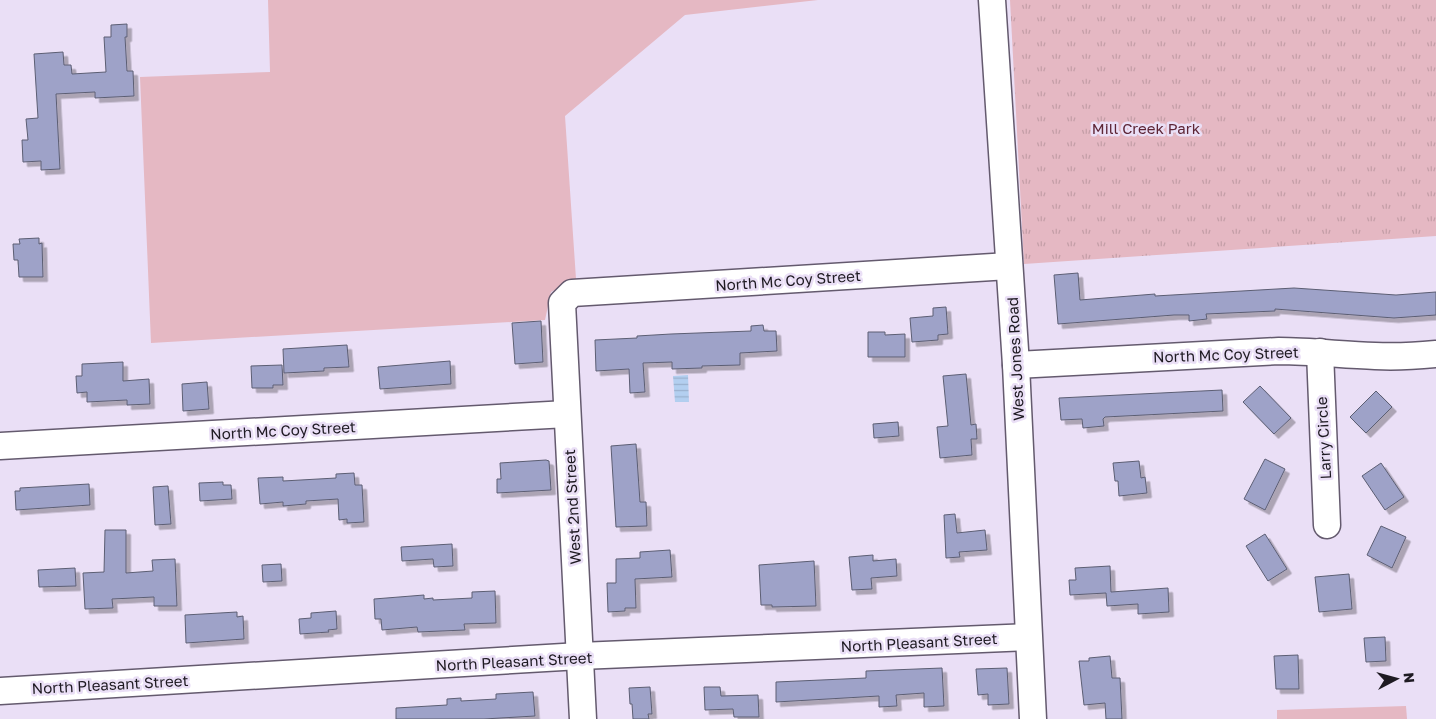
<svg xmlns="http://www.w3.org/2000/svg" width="1436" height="719" viewBox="0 0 1436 719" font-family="'Golos Text',sans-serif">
<defs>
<pattern id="park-tufts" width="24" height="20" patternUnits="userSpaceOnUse" patternTransform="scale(1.25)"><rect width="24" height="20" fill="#e5b8c3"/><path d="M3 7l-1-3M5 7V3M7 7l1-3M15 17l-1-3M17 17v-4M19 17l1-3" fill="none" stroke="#c49ea7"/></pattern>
<pattern id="water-rules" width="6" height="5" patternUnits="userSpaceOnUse" patternTransform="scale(1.25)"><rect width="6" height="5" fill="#b3cff0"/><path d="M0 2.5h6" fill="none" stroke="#9ab1ce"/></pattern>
<filter id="shadow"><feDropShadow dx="4.5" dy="4.5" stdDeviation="0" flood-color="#0004"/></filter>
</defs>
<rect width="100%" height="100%" fill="#eadff6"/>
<g fill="#e5b8c3">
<path d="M 268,0 L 818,0 L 685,15 L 565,116 L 576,279 L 551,292 L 545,320 L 151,343 L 140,77 L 270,72 Z"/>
<path d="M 1406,706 L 1407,719 L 1277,719 L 1277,710 Z"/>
</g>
<path fill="url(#park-tufts)" d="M 1010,0 L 1436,0 L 1436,236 L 1024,264 Z"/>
<path fill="url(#water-rules)" d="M 688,375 L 689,402 L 675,402 L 673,376 Z"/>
<g fill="#9ea2c8" stroke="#5c5e73" filter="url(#shadow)">
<path d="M 127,24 L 127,37 L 125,37 L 127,71 L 133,71 L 134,96 L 95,98 L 95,92 L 56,94 L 60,169 L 41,170 L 41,161 L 23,162 L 22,140 L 28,140 L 26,119 L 38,118 L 34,54 L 63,52 L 64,65 L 71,65 L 72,74 L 106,72 L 104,37 L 111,37 L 111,25 Z"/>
<path d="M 39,238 L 39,244 L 42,243 L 43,277 L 19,277 L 18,260 L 14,260 L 13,244 L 20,244 L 19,239 Z"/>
<path d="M 1078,273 L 1080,300 L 1155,294 L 1155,296 L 1294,288 L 1396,295 L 1436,292 L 1436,315 L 1394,318 L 1275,309 L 1275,311 L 1206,314 L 1207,319 L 1189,321 L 1189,315 L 1174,315 L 1058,324 L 1054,275 Z"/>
<path d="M 946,307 L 948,334 L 938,335 L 938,340 L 912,342 L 910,318 L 933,316 L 933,308 Z"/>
<path d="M 541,321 L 543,362 L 515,364 L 512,323 Z"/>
<path d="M 763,325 L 764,331 L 776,331 L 777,351 L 740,353 L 740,365 L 702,366 L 702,368 L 672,369 L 672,362 L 643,363 L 645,392 L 630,393 L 629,369 L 596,371 L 595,340 L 637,338 L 637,336 L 671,334 L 751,331 L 751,326 Z"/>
<path d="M 868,332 L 885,332 L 885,335 L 905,334 L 905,357 L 868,357 Z"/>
<path d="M 347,345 L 349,367 L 324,368 L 324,371 L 284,373 L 283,349 Z"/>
<path d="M 450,361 L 451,384 L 380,389 L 378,367 Z"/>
<path d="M 123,362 L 123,381 L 149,379 L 150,404 L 127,405 L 127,400 L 87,402 L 87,392 L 77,393 L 76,376 L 82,376 L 82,364 Z"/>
<path d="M 282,365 L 283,385 L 273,385 L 273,388 L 252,388 L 251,366 Z"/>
<path d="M 966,374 L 971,425 L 976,424 L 977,439 L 971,439 L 972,455 L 940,458 L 937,427 L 948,426 L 943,376 Z"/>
<path d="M 207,382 L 209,409 L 183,411 L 182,384 Z"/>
<path d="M 1260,386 L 1291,418 L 1274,434 L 1243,402 Z"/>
<path d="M 1222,390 L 1223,411 L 1105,417 L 1103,419 L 1104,426 L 1083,428 L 1082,419 L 1061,420 L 1059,398 Z"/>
<path d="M 1376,391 L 1392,407 L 1366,433 L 1350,417 Z"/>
<path d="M 898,422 L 899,436 L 874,438 L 873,424 Z"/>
<path d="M 636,444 L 640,502 L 646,502 L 647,526 L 616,527 L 611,446 Z"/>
<path d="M 1265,459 L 1285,469 L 1265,510 L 1244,499 Z"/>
<path d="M 546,460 L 549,461 L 551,490 L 497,493 L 497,479 L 501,479 L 500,463 Z"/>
<path d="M 1139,461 L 1141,478 L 1145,477 L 1147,493 L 1119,496 L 1118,481 L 1115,481 L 1113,463 Z"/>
<path d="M 1381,463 L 1404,497 L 1385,510 L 1362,476 Z"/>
<path d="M 354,473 L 355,485 L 362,485 L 364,522 L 347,523 L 347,519 L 339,520 L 338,499 L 306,501 L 306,504 L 283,506 L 283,502 L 260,504 L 258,478 L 283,477 L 283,481 L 336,478 L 336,474 Z"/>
<path d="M 223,482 L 223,485 L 231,485 L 232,499 L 200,501 L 199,483 Z"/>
<path d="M 89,484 L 90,505 L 16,510 L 15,491 L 20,491 L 20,488 Z"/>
<path d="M 168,486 L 171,524 L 155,525 L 153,487 Z"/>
<path d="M 955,514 L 957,533 L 985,530 L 987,550 L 959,552 L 960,557 L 946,558 L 944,515 Z"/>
<path d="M 1381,526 L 1406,537 L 1392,568 L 1367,555 Z"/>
<path d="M 105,530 L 126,530 L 126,573 L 153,571 L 152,560 L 175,559 L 177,606 L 154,606 L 154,597 L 112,599 L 113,608 L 85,609 L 83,573 L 104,572 Z"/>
<path d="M 1265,534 L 1287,569 L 1268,581 L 1246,546 Z"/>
<path d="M 452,544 L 453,566 L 434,567 L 433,559 L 402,561 L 401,547 Z"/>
<path d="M 670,550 L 672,577 L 635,579 L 636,608 L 625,608 L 625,611 L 608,612 L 607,583 L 616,583 L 616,559 L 640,558 L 640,552 Z"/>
<path d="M 873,555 L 873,561 L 896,559 L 897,576 L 871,578 L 872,589 L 852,590 L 849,557 Z"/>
<path d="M 814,561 L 816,606 L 772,607 L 772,605 L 761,605 L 759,565 Z"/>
<path d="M 281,564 L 282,581 L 263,582 L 262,565 Z"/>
<path d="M 1110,566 L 1111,592 L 1168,588 L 1169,612 L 1138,614 L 1138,604 L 1107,606 L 1106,593 L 1070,595 L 1069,580 L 1076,580 L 1075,568 Z"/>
<path d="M 75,568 L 76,586 L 39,587 L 38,570 Z"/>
<path d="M 1349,574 L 1352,609 L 1319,612 L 1315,577 Z"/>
<path d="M 495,591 L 496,623 L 464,624 L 465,630 L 418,632 L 417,627 L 382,630 L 381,619 L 375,619 L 374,599 L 424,595 L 424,599 L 433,598 L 433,600 L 472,598 L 472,592 Z"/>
<path d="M 336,611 L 337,629 L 328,630 L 329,632 L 300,634 L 299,619 L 311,618 L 311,613 Z"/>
<path d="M 237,612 L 237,617 L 243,616 L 244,639 L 186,643 L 185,615 Z"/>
<path d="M 1385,637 L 1386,661 L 1366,662 L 1364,638 Z"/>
<path d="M 1298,655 L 1299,689 L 1276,689 L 1274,656 Z"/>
<path d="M 1110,656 L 1112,678 L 1120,678 L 1122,719 L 1106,719 L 1105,703 L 1084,705 L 1079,661 L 1089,661 L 1089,658 Z"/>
<path d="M 942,668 L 944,706 L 924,707 L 924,693 L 896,695 L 897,706 L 879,707 L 879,696 L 776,702 L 776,682 L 866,678 L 866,671 Z"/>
<path d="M 1007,668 L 1009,704 L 988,705 L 988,694 L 978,695 L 976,669 Z"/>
<path d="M 650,687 L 652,714 L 648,714 L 649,719 L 633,719 L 632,704 L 630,704 L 629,688 Z"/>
<path d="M 704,687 L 720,687 L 721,696 L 758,695 L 759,717 L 734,717 L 733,709 L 705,710 Z"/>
<path d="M 533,692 L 535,716 L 484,719 L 396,719 L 396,708 L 447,705 L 447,699 L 461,698 L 461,701 L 496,699 L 496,694 Z"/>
</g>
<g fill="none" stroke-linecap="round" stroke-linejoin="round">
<g stroke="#645a6e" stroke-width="29">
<g id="minor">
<path d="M 992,0 L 1016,365 L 1033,719"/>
<path d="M 1320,352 L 1327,525"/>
<path d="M 1016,365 L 1279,351 C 1311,351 1343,355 1375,356 C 1395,357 1415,356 1436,354"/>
<path d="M 0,446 L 567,414"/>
<path d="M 0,691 L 580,656 L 1028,637"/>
<path d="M 583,719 L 562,303 L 572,293 L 1009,266"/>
</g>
</g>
<use href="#minor" stroke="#fff" stroke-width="26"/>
</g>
<g text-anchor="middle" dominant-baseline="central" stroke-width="5" stroke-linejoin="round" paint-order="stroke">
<g font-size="15" fill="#5d2536" stroke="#eadff6">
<text x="1146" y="128">Mill Creek Park</text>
</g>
<g font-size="15" fill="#1e1a22" stroke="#eadff6">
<text transform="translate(788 280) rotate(-4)">North Mc Coy Street</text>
<text transform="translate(1226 354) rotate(-2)">North Mc Coy Street</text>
<text transform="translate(1015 359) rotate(-93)">West Jones Road</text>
<text transform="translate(283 430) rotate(-3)">North Mc Coy Street</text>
<text transform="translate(1323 438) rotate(-93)">Larry Circle</text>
<text transform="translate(572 507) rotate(-93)">West 2nd Street</text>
<text transform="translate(919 642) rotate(-3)">North Pleasant Street</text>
<text transform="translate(514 661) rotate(-3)">North Pleasant Street</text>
<text transform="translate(110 684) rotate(-3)">North Pleasant Street</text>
</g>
</g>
<g transform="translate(1396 679) rotate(84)" stroke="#eadff6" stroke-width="4" paint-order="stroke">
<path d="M0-4L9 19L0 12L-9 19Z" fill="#1e1a22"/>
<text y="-8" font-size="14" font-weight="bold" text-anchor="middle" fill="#1e1a22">N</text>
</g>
</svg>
